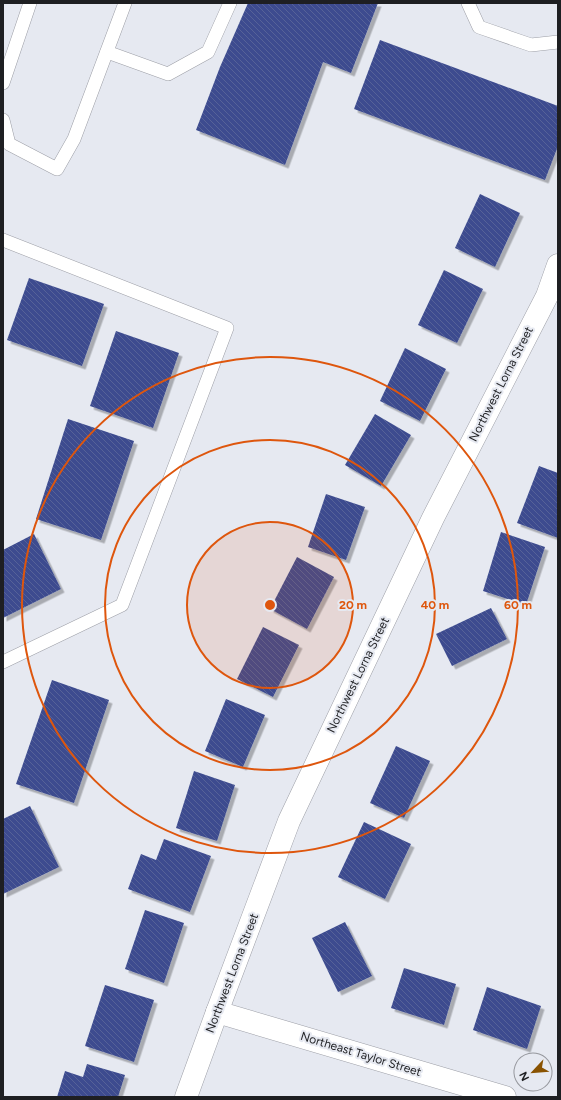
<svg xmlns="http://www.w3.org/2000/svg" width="561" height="1100" viewBox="0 0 561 1100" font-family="Figtree,sans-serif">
<defs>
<pattern id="building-back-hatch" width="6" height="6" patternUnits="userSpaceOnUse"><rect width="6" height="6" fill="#3d4c8f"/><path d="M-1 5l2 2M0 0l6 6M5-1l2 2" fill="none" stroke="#566298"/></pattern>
<filter id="shadow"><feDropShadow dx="3.5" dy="3.5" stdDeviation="0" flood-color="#0004"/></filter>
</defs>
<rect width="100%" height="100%" fill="#e6e9f1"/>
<g fill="url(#building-back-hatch)" filter="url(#shadow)">
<path d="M 248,3 L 378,3 L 351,73 L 323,62 L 285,165 L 196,130 L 220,67 Z"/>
<path d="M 380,40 L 558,106 L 558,146 L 545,180 L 354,109 Z"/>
<path d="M 480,194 L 520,213 L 495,267 L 455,248 Z"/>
<path d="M 444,270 L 483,289 L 457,343 L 418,325 Z"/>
<path d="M 29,278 L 104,304 L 82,366 L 7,340 Z"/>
<path d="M 116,331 L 179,353 L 153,428 L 90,406 Z"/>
<path d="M 405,348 L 446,369 L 420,421 L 380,401 Z"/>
<path d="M 375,414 L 411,435 L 381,486 L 345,465 Z"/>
<path d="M 68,419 L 134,441 L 101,540 L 36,519 Z"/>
<path d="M 539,466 L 558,473 L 558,538 L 517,523 Z"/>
<path d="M 326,494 L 365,507 L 346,560 L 308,547 Z"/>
<path d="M 501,532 L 545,547 L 526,605 L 483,591 Z"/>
<path d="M 34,534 L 61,589 L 3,618 L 3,550 Z"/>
<path d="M 297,557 L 334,577 L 307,629 L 270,609 Z"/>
<path d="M 491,608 L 507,639 L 452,666 L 436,634 Z"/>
<path d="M 263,627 L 299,645 L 273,697 L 237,679 Z"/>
<path d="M 52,680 L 109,700 L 74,803 L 16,784 Z"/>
<path d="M 226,699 L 265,715 L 243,767 L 205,751 Z"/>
<path d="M 396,746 L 430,761 L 404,818 L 370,803 Z"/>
<path d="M 194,771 L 235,785 L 217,841 L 176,828 Z"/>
<path d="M 30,806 L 59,867 L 3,894 L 3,819 Z"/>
<path d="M 364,822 L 411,844 L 385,899 L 338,877 Z"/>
<path d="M 164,839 L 211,856 L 190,912 L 128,889 L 141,854 L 156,860 Z"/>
<path d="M 145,910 L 184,923 L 164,983 L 125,969 Z"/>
<path d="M 345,922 L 372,976 L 338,992 L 312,938 Z"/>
<path d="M 404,968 L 456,984 L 444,1025 L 391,1008 Z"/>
<path d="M 105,985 L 154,1000 L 134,1062 L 85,1046 Z"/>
<path d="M 487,987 L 541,1006 L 527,1049 L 473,1030 Z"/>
<path d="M 87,1064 L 125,1075 L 118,1097 L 57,1097 L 65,1071 L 83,1077 Z"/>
</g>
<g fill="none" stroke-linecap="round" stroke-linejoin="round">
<g stroke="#9d9fa7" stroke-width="14">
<g id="lane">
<path d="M 468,3 L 479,27 L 531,45 L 558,42"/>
<path d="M 107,52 L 168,74 L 208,52 L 230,3"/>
<path d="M 3,83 L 30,3"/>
<path d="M 3,120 L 9,144 L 57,169 L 74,139 L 125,3"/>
<path d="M 3,240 L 227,328 L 122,605 L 3,662"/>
</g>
</g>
<g stroke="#9d9fa7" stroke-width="23">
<g id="street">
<path d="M 217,1012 L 505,1097"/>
<path d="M 186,1097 L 217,1012 L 289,821 L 433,518 L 547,296 L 558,265"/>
</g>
</g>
<use href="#lane" stroke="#fff" stroke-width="13"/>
<use href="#street" stroke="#fff" stroke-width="22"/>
</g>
<circle cx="270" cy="605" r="83" fill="#de560d" fill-opacity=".12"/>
<g fill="none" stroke="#de560d" stroke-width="2">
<circle cx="270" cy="605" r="83"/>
<circle cx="270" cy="605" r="165"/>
<circle cx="270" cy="605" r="248"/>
</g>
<g text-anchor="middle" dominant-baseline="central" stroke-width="4" stroke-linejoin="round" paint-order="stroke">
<g font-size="12" fill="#1e1f22" stroke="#e6e9f1">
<text transform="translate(501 384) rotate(-63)">Northwest Lorna Street</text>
<text transform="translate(358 675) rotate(-64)">Northwest Lorna Street</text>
<text transform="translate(232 973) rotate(-69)">Northwest Lorna Street</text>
<text transform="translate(361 1054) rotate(17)">Northeast Taylor Street</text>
</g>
</g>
<circle cx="270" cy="605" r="6" fill="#de560d" stroke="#e6e9f1" stroke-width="2"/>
<g font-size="12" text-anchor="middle" font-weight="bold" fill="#de560d" stroke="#e6e9f1" stroke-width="4" stroke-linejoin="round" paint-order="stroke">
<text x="353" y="609">20 m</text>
<text x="435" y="609">40 m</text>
<text x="518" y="609">60 m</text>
</g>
<rect width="561" height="1100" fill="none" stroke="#1e1f22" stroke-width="8"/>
<g transform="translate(533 1072) rotate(244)"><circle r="19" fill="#e6e9f1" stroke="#96989e"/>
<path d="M0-3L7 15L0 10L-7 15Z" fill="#895302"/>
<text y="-6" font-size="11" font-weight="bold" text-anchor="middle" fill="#1e1f22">N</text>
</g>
</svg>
